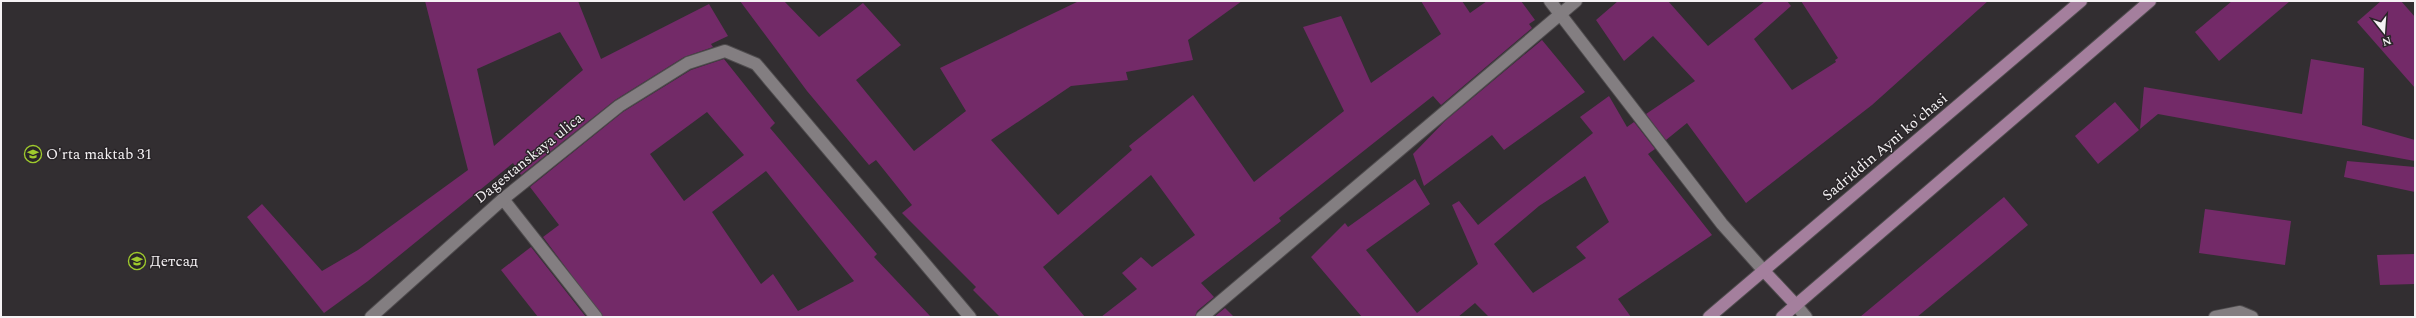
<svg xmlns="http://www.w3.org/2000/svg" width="2416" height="318" viewBox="0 0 2416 318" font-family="Spectral,serif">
<rect width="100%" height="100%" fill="#322e31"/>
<g fill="#732a68" fill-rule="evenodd">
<path d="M 425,1 L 578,1 L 601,59 L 709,4 L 728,36 L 711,44 L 713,47 L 684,57 L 615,100 L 521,175 L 513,163 L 368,281 L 324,313 L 247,217 L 262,204 L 322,271 L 358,250 L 468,170 ZM 560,32 L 583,70 L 494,146 L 477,69 Z"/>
<path d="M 740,1 L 784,1 L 819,37 L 863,3 L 901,45 L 856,80 L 914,151 L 966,111 L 940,68 L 1079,1 L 1242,1 L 1188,40 L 1193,60 L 1126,72 L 1128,80 L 1071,86 L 991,140 L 1058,215 L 1132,150 L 1129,146 L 1193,95 L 1254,182 L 1344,111 L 1303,27 L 1341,16 L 1371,83 L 1441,34 L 1421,1 L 1462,1 L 1470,13 L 1487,1 L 1521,1 L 1535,20 L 1529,24 L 1532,28 L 1441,105 L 1433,96 L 1279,218 L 1281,221 L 1201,283 L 1214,297 L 1197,311 L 1195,317 L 1101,317 L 1137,289 L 1122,273 L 1141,257 L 1152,267 L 1195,235 L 1151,175 L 1043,267 L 1085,317 L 1000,317 L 973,290 L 976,287 L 902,213 L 912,205 L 876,160 L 869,165 L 807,91 Z"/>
<path d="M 1618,1 L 1668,1 L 1708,46 L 1765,1 L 1787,1 L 1791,6 L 1754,39 L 1792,90 L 1836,62 L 1835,60 L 1838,58 L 1801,1 L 1988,1 L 1872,105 L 1746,203 L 1687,123 L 1666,140 L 1646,114 L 1695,81 L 1653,36 L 1624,61 L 1596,20 Z"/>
<path d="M 2232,1 L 2290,1 L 2219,61 L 2195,32 Z"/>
<path d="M 2381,1 L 2401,1 L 2415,17 L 2415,88 L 2357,22 Z"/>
<path d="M 1542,40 L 1585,92 L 1504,150 L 1492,135 L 1424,186 L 1413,154 L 1445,121 Z"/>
<path d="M 724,59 L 775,123 L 770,128 L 877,254 L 874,257 L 931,317 L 603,317 L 543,237 L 559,225 L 530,187 L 623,112 L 691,70 ZM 707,112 L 744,155 L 684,201 L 650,154 ZM 766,171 L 854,281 L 798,311 L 773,274 L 761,284 L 712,212 Z"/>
<path d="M 2311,59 L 2364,68 L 2362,125 L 2415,140 L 2415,161 L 2158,114 L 2140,129 L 2144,87 L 2302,114 Z"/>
<path d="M 1609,96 L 1627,127 L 1634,122 L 1655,149 L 1648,154 L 1712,235 L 1618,299 L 1631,317 L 1489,317 L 1475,303 L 1458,317 L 1362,317 L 1311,257 L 1345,223 L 1348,227 L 1415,179 L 1430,204 L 1366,250 L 1417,313 L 1478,264 L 1452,205 L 1459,201 L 1478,225 L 1593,133 L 1580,117 ZM 1585,176 L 1609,222 L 1576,247 L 1586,258 L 1533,293 L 1494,244 L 1539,206 Z"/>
<path d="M 2115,102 L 2139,130 L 2098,164 L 2075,136 Z"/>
<path d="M 2347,161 L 2415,167 L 2415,192 L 2344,177 Z"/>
<path d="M 2004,197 L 2028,225 L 1991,256 L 1917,317 L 1860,317 Z"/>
<path d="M 2205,209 L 2291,221 L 2285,265 L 2199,253 Z"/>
<path d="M 531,247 L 586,317 L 538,317 L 501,270 Z"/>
<path d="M 2415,254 L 2415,284 L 2380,285 L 2377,255 Z"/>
<path d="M 1225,308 L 1234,317 L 1214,317 Z"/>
</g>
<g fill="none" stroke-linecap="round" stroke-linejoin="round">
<g stroke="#4f4c4e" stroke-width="14">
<g id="street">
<path d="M 1550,1 L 1722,224 L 1764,271"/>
<path d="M 503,199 L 596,317"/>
<path d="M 1796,305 L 1806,317"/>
<path d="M 371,317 L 503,199 L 619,106 L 688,63 L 725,51 L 756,64 L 970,317"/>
<path d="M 1202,317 L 1576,1"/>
<path d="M 2215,317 L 2240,312 L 2252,317"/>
</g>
</g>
<g stroke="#4f4c4e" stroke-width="14">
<g id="secondary">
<path d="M 1764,271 L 1796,305"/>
<path d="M 1709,317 L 2081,1"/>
<path d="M 1782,317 L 2150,1"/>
</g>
</g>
<use href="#street" stroke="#837e81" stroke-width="12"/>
<use href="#secondary" stroke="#a47f9d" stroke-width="12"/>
</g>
<defs>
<g id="school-ring" transform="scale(0.9)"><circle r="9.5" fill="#292528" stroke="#9fca2d" stroke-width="1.5"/><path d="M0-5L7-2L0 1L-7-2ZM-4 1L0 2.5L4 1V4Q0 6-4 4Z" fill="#9fca2d"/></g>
</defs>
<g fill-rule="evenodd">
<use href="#school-ring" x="33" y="154"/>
<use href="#school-ring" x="137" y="261"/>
</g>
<g text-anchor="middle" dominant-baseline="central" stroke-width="3" stroke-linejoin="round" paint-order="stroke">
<g font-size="15" fill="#f5f2f4" stroke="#292528">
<text transform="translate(1885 147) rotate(-40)">Sadriddin Ayni ko'chasi</text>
<text transform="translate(529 158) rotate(-39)">Dagestanskaya ulica</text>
</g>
<g font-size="15" fill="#f5f2f4" stroke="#292528" text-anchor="start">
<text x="46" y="154">O'rta maktab 31</text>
<text x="150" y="261">Детсад</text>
</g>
</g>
<rect width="2416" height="318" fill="none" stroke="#f5f2f4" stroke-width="4"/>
<g transform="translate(2384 32) rotate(163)" stroke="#292528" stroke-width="3" paint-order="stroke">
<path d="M0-3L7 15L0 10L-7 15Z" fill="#f5f2f4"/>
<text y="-6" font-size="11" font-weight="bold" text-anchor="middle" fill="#f5f2f4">N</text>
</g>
</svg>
